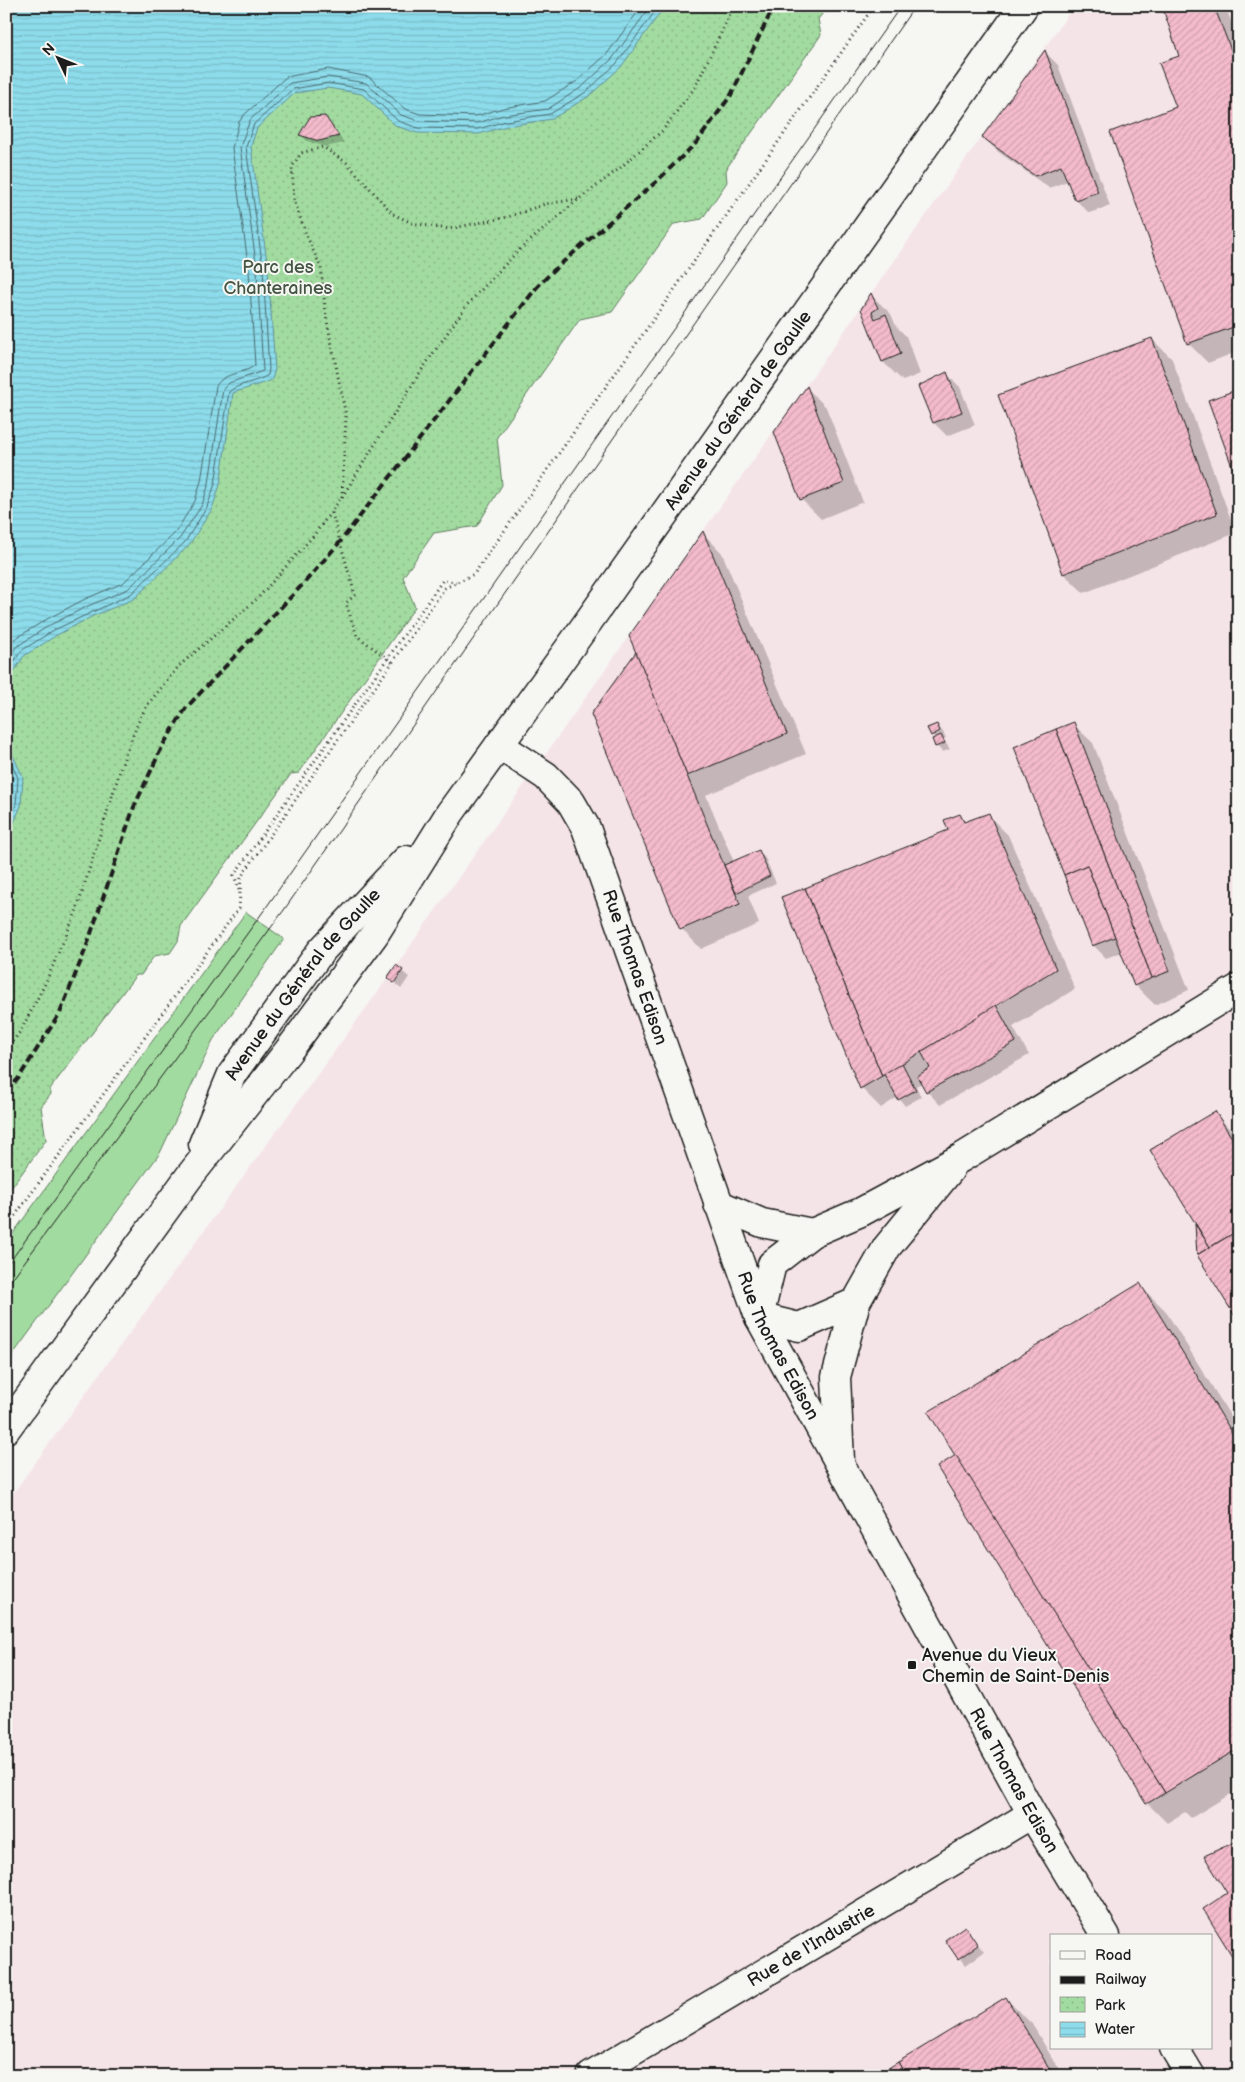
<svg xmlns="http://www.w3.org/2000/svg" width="1245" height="2082" viewBox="0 0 1245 2082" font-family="'Balsamiq Sans',sans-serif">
<defs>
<pattern id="park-dots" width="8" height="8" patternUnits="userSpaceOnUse" patternTransform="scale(1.25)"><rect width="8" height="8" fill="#a2dba0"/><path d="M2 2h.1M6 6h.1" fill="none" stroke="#8bbb89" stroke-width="1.8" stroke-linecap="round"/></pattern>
<pattern id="water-rules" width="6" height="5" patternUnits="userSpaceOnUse" patternTransform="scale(1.25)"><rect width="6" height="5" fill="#8ddceb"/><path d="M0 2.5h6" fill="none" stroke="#79bcc9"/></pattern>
<pattern id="building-hatch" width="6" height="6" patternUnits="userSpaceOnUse" patternTransform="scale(1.25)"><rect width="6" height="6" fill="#f4bbcd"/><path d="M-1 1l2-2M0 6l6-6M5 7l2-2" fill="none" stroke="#d1a0af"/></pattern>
</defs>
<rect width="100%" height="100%" fill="#f6f6f2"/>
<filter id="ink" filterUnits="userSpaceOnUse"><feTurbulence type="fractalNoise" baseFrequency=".02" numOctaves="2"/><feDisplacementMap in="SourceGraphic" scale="10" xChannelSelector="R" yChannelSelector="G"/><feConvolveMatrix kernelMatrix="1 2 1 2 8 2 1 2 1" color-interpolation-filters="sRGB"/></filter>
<g filter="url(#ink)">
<path fill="#f5e4e7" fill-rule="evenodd" d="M 1074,6 L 1239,6 L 1239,2076 L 6,2076 L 6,1503 L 377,993 ZM 1051,1936 L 1211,1936 L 1211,2048 L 1051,2048 Z"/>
<path fill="#a2dba0" stroke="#5f7c5e" d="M 246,912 L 284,939 L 213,1040 L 160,1153 L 6,1364 L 6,1243 Z"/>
<path fill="url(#park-dots)" stroke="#5f7c5e" d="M 6,6 L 829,6 L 818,19 L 821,35 L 728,166 L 726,171 L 727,182 L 702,219 L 674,224 L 612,312 L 580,319 L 497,437 L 502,485 L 477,526 L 434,533 L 403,577 L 415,607 L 299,773 L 291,774 L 181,926 L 178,941 L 170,953 L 154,956 L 141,975 L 136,975 L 50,1089 L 51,1094 L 41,1107 L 46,1140 L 6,1195 Z"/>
<g fill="url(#water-rules)" stroke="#608f98">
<path d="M 6,6 L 665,6 L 621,67 L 589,96 L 552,119 L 507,126 L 479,134 L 417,133 L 396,126 L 362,94 L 328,88 L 295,93 L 257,128 L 251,146 L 268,269 L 275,369 L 272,380 L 233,393 L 220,485 L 212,509 L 189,545 L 134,599 L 93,616 L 57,635 L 24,656 L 6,684 Z"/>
<path d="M 6,731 L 10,749 L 23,777 L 21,806 L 6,841 Z"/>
</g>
<g fill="#0003">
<path d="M 1163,6 L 1225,6 L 1239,41 L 1239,351 L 1208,363 L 1188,343 L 1178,108 L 1181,57 Z"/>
<path d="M 1045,52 L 1058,65 L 1110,206 L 1089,213 L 1076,200 L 1068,181 L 1049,188 L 997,151 L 983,137 Z"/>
<path d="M 324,117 L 331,124 L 344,143 L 326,147 L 307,141 L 301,135 Z"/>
<path d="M 871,295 L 891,314 L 896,326 L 906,336 L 920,374 L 903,381 L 883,362 L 862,309 Z"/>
<path d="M 1152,339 L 1172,359 L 1236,533 L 1084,593 L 1064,574 Z"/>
<path d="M 947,374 L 960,387 L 975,425 L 947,436 L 934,423 Z"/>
<path d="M 807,388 L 826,407 L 863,502 L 821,519 L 801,499 Z"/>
<path d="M 703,533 L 722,553 L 806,754 L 706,795 L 734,862 L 759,852 L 765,858 L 776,883 L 748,896 L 759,924 L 701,949 L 682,929 L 593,714 L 637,652 Z"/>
<path d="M 1073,724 L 1093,743 L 1189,990 L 1155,1005 L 1135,985 L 1122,952 L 1106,958 L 1093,945 Z"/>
<path d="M 937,725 L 943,732 L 946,738 L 943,739 L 950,749 L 943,752 L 936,746 L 936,739 L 932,735 Z"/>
<path d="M 959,815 L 967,823 L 988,815 L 1008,835 L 1075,989 L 1013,1027 L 1029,1055 L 940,1105 L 927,1091 L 922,1083 L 916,1086 L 921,1097 L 905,1106 L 898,1097 L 881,1108 L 861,1088 L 949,830 Z"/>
<path d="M 397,967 L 409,977 L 401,989 L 389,978 Z"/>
<path d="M 1215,1113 L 1239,1139 L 1239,1321 L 1198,1255 L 1197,1227 L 1200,1230 Z"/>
<path d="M 1139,1285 L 1165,1310 L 1239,1430 L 1239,1789 L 1191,1818 L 1185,1812 L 1167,1823 L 1147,1803 L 957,1456 Z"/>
<path d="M 965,1928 L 984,1952 L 966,1965 L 947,1941 Z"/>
<path d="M 1006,1999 L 1032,2024 L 1063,2076 L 879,2076 Z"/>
</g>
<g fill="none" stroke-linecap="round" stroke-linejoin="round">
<g stroke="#49696f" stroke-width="1">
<path d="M 6,648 L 13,640 L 47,619 L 85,599 L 123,583 L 175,533 L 195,501 L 201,481 L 216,386 C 225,371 244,375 255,365 L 249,271 L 232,148 L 239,122 L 244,115 L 286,77 L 328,69 L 369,77 L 405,109 L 420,114 L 476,116 L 503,108 L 545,101 L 577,81 L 607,54 L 642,6"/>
<path d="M 6,662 L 16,647 L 50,625 L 88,606 L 128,589 L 180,538 L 202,505 L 209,483 L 223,389 L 229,383 L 263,371 L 257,270 L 240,147 L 250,120 L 290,83 L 328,77 L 366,83 L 401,115 L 419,121 L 477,123 L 504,115 L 548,109 L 582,87 L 612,59 L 651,6"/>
<path d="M 6,674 L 21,651 L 54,630 L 131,594 L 185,542 L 207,507 L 215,484 L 229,392 C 236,384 258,382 268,375 L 269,369 L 263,269 L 246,147 L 254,124 L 293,89 L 328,83 L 364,89 L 398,121 L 418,128 L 478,129 L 506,121 L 550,114 L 586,92 L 617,63 L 659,6"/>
<path d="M 6,752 L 18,778 L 16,805 L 6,830"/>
</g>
</g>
<g fill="url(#building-hatch)" stroke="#1c1c1c">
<path d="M 1162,6 L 1214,6 L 1236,63 L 1239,61 L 1239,325 L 1187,344 L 1110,132 L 1176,107 L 1159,63 L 1179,56 Z"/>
<path d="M 1045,50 L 1098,192 L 1075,200 L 1061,166 L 1035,176 L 982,137 Z"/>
<path d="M 325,116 L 339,136 L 319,141 L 299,135 L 310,117 Z"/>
<path d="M 871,293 L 878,308 L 872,312 L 875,319 L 886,314 L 901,354 L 882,362 L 861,309 Z"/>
<path d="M 1152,338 L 1217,514 L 1063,574 L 998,395 Z"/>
<path d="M 947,372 L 962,412 L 933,423 L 918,386 Z"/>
<path d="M 807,386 L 844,483 L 800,500 L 774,432 Z"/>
<path d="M 1239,389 L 1239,483 L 1238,483 L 1208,400 Z"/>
<path d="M 703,531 L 787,734 L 687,776 L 629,636 Z"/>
<path d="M 636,652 L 740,904 L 680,930 L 591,714 Z"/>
<path d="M 1074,722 L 1170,971 L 1152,978 L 1056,729 Z"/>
<path d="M 937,724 L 940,731 L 931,736 L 927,728 Z"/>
<path d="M 1056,729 L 1152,978 L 1134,986 L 1087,865 L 1064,875 L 1014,747 Z"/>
<path d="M 941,735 L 945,743 L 935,747 L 932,739 Z"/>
<path d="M 989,813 L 1056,969 L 882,1076 L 805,888 L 948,830 L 944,820 L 960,814 L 964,822 Z"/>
<path d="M 759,850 L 770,876 L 736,893 L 724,865 Z"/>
<path d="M 1087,865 L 1115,937 L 1092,946 L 1064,875 Z"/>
<path d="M 805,888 L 882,1076 L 860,1089 L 781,897 Z"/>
<path d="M 396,965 L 403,970 L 394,983 L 387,978 Z"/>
<path d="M 996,1005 L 1016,1042 L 926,1092 L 917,1076 L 930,1068 L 921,1052 Z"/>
<path d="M 902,1063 L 916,1090 L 898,1100 L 884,1074 Z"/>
<path d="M 1215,1111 L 1239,1149 L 1239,1230 L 1210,1247 L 1150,1150 Z"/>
<path d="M 1195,1224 L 1210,1247 L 1197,1255 Z"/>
<path d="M 1239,1230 L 1239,1323 L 1197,1255 Z"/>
<path d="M 1140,1283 L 1239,1444 L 1239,1748 L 1165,1793 L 928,1412 Z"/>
<path d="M 956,1455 L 1165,1793 L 1146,1804 L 937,1467 Z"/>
<path d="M 1239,1840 L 1239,1967 L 1203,1909 L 1227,1893 L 1204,1856 Z"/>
<path d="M 965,1926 L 978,1945 L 958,1959 L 945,1940 Z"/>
<path d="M 1006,1997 L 1054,2076 L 906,2076 L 898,2062 Z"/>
<path d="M 898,2062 L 906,2076 L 876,2076 Z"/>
</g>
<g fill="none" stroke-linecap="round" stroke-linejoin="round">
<g stroke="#1c1c1c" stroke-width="31">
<g id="minor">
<path id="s1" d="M 499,745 L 546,776 L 571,802 L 586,828 L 759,1317 L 1032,1814 L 1106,1936"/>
<path d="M 718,1204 L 762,1223 L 812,1233"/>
<path d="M 759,1317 L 772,1264 L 812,1233 L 861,1212 L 961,1158 L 1239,988"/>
<path d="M 759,1317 L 799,1327 L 856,1302"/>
<path d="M 840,1461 L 836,1377 L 856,1302 L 887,1247 L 950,1170"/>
<path d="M 1174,2048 L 1191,2076"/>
<path id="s2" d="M 591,2076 L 1032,1814"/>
</g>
</g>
<g stroke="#1c1c1c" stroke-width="31">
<g id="secondary">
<path id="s3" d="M 203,1144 L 232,1074 L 321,951 L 406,860"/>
<path id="s4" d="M 6,1429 L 189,1177 L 289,1050 L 374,935 L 450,813 L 578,636 L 1024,6"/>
</g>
</g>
<g stroke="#1c1c1c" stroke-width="3" stroke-dasharray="1 4" stroke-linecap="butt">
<path d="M 342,497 L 346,416 L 326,316 L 321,268 L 306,234 L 294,200 L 292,167 L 301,153 L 323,147 L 347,163 L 393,214 L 412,223 L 448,229 L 508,217 L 545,204 L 578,199"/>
<path d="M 332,513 L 355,595 L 346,603 L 357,636 L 393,663"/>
<path d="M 239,890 L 234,875 L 443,580 L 456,582"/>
<path d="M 6,1049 L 20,1032 L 45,984 L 76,912 L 125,755 L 140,718 L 148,704 L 179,666 L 258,598 L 314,535 L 342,497 L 421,371 L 466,306 L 518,251 L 579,199 L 619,169 L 663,130 L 695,87 L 734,6"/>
<path d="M 6,1228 L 239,908 L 241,877 L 445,588 L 474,574 L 874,6"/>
</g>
<use href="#minor" stroke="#f6f6f2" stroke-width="28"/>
<use href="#secondary" stroke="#f6f6f2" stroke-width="28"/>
<g stroke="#1c1c1c" stroke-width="1">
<path d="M 6,1267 L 265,909 L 901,6"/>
<path d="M 6,1287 L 284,910 L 915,6"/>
</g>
<path stroke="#1c1c1c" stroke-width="4" stroke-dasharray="8 4" stroke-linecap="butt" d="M 6,1092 L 18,1079 L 60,1013 L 86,948 L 134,807 L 163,745 L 186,708 L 304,583 L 340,542 L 537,287 L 556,268 L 656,182 L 697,142 L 731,95 L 774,6"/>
</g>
</g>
<rect fill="#1c1c1c" stroke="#f6f6f2" stroke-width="2" x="907" y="1660" width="10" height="10" rx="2.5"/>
<g text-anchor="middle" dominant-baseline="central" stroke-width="4" stroke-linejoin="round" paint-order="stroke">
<g font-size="18" fill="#454" stroke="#f6f6f2">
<text x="278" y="267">Parc des<tspan x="278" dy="21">Chanteraines</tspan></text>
</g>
<g font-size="18" fill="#1c1c1c" stroke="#f6f6f2">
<text stroke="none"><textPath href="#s4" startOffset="1255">Avenue du Général de Gaulle</textPath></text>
<text stroke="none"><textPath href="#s1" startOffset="270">Rue Thomas Edison</textPath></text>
<text stroke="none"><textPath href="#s3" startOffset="190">Avenue du Général de Gaulle</textPath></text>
<text stroke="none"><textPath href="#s1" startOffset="675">Rue Thomas Edison</textPath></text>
<text stroke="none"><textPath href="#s1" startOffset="1170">Rue Thomas Edison</textPath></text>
<text stroke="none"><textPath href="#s2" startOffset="256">Rue de l'Industrie</textPath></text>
</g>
<g font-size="18" fill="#1c1c1c" stroke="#f6f6f2" text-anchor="start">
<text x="922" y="1655">Avenue du Vieux<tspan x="922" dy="21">Chemin de Saint-Denis</tspan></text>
</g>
</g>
<rect width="1245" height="2082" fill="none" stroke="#f6f6f2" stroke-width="25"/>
<rect x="12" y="12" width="1220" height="2057" fill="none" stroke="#1c1c1c" stroke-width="2" filter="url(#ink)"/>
<rect x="1050" y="1934" width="162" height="115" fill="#f6f6f2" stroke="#9f9f9c"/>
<rect x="1060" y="1951" width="25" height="8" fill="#f6f6f2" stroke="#9f9f9c"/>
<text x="1095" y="1960" font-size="15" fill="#1c1c1c">Road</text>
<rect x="1060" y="1976" width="25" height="8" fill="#1c1c1c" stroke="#9f9f9c"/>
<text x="1095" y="1984" font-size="15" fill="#1c1c1c">Railway</text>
<rect x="1060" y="1997" width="25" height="15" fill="url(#park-dots)" stroke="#9f9f9c"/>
<text x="1095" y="2010" font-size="15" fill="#1c1c1c">Park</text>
<rect x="1060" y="2022" width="25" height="15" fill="url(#water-rules)" stroke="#9f9f9c"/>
<text x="1095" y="2034" font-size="15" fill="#1c1c1c">Water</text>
<g transform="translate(58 58) rotate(313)" stroke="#f6f6f2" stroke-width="4" paint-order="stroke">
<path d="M0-4L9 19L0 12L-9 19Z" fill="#1c1c1c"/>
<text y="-8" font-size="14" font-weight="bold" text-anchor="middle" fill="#1c1c1c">N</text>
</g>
</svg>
